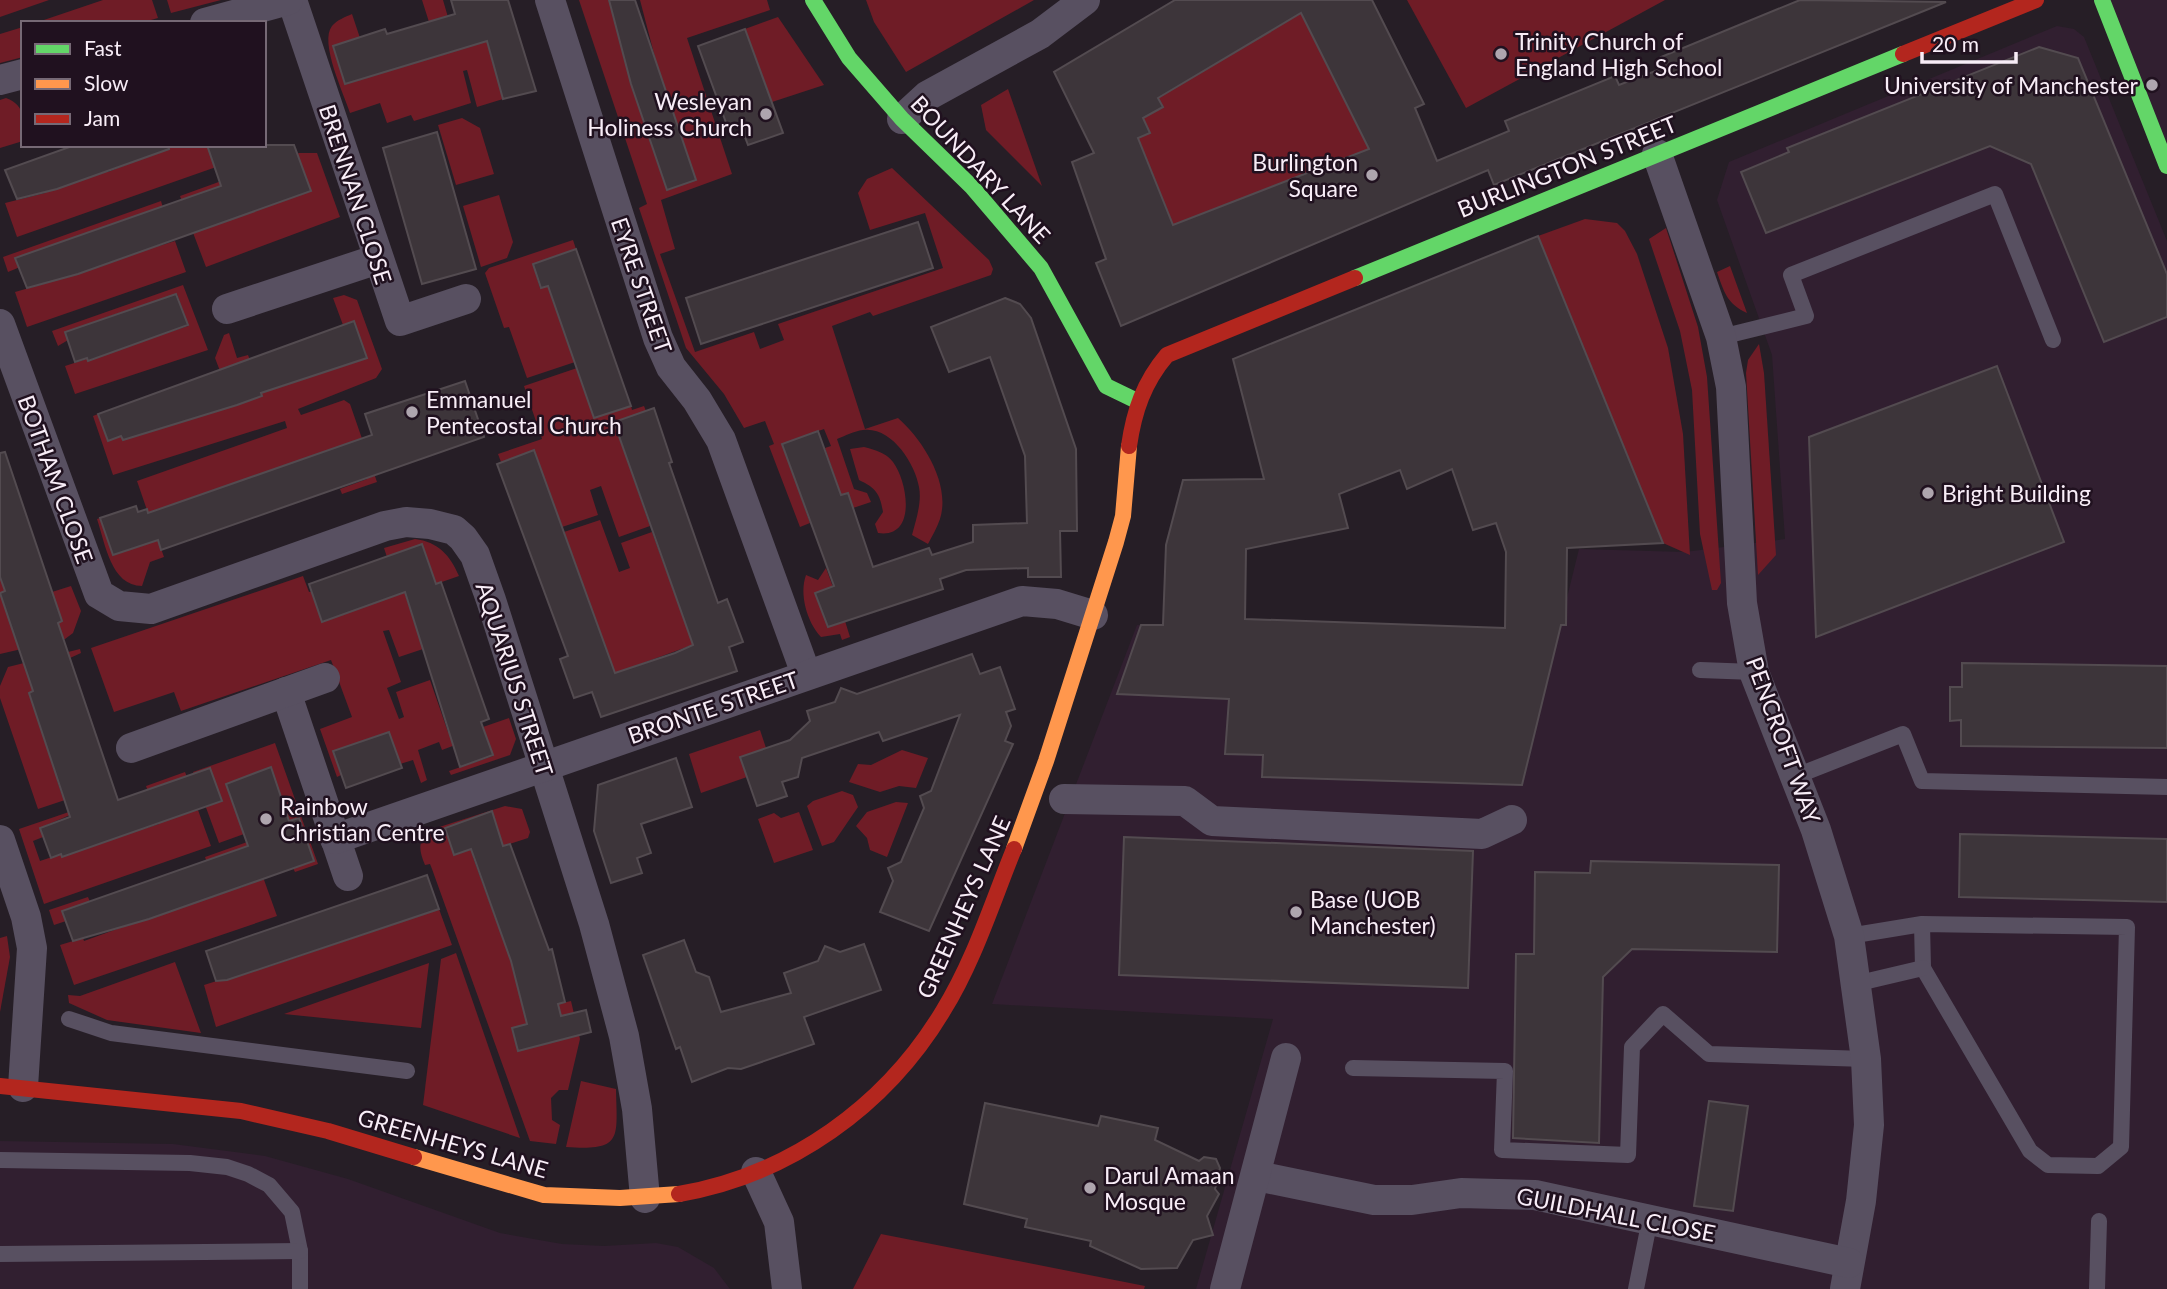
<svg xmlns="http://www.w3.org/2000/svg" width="2167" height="1289" viewBox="0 0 2167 1289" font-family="Lato,sans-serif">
<rect width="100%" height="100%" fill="#261e26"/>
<g fill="#311f30">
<path d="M 2102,0 L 2167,0 L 2167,166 Z"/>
<path d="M 2057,26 L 2074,29 L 2084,37 L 2167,241 L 2167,1289 L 1196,1289 L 1273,1019 L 992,1004 L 1137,625 L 1268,628 L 1269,619 L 1559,630 L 1579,549 L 1685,552 L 1785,539 L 1772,355 L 1717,200 L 1729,162 Z"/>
<path d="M 0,1141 L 173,1144 L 265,1156 L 348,1179 L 500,1233 L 562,1244 L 604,1246 L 656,1243 L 678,1247 L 714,1268 L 730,1289 L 0,1289 Z"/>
</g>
<g fill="#6f1c26">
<path d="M 0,0 L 49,0 L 0,17 Z"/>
<path d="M 103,0 L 152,0 L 158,18 L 140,23 L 35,23 Z"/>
<path d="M 167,0 L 221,0 L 171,13 Z"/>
<path d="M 422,0 L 443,0 L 454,38 L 483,28 L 503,99 L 477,107 L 467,70 L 463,71 L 471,103 L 414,121 L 411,115 L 387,123 L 380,103 L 350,113 C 344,94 319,42 332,26 C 337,20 345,17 352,14 L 360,38 L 346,84 L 453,51 L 429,22 Z"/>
<path d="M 579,0 L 611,0 L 629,77 L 668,190 L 695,180 L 658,69 L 640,0 L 767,0 L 770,10 L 687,38 L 732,174 L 661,200 L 675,249 L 660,254 L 695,352 L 754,332 L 760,349 L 784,340 L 778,324 L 943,268 L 925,213 L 870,230 L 858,193 L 867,179 L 892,168 L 989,260 L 993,269 L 991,275 L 873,316 L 870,312 L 832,326 L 865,429 L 898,418 C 923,440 951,484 940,519 C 937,528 932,536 928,544 L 912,535 C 916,520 922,502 919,487 C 915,463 891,426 863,430 C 854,431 845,436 837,439 L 854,489 L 867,493 L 871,502 L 853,508 L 848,493 L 841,495 L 825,448 L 831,446 L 824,429 L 783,444 L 810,523 L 800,527 L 769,446 L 774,444 L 765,421 L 744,428 L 724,394 L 686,348 L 639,208 L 647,204 Z"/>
<path d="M 866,0 L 1034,0 L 906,72 L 874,22 Z"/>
<path d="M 1407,0 L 1665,0 L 1466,108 Z"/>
<path d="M 1301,13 L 1369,149 L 1173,225 L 1138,138 L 1149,133 L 1143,118 L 1163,107 L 1158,98 Z"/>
<path d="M 778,17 L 824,85 L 772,102 L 745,29 Z"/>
<path d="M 23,27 L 23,57 L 0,63 L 0,34 Z"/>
<path d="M 1008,89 L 1042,186 L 986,130 L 981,105 Z"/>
<path d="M 6,98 C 27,106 23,121 23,141 L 0,148 L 0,100 Z"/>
<path d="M 462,118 L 480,128 L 494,174 L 456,185 L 438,125 Z"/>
<path d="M 269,144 L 270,148 L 17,237 L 5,203 L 45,193 L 45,190 L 106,169 L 108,172 L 175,145 L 253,150 Z"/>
<path d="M 299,153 L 317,153 L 340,217 L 206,267 L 192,230 L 216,225 L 253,208 L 255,211 L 293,194 L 294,197 L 310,191 L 185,210 L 180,196 Z"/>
<path d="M 499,195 L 513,242 L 507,258 L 481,267 L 463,206 Z"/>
<path d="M 161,201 L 163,208 L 8,272 L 3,257 Z"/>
<path d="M 1585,219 L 1617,223 L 1625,231 L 1637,254 L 1668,348 L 1683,434 L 1690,555 L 1663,543 L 1538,236 Z"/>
<path d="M 1666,228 L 1698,327 L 1707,377 L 1721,583 L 1717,590 L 1712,590 L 1700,534 L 1692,390 L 1680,331 L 1649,239 Z"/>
<path d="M 573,240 L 576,249 L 533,264 L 540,288 L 548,286 L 575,362 L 527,378 L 509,327 L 504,328 L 485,273 L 489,268 Z"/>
<path d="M 175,241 L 186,272 L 27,327 L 15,292 L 78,274 L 157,243 L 159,246 Z"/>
<path d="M 1730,266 L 1747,313 C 1727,304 1724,292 1717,272 Z"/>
<path d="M 183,285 L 208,350 L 75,394 L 65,366 L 188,326 L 177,294 L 107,317 L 58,346 L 52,331 Z"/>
<path d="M 344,295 L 357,300 L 382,369 L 376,378 L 298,409 L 301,415 L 344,400 L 350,404 L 377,482 L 342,494 L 340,489 L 367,479 L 354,442 L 148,513 L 137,481 L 287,428 L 285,421 L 113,475 L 93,416 L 98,414 L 108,441 L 220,371 L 215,358 L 224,335 L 229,333 L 237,358 L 248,355 L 250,360 L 237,404 L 261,396 L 261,393 L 367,358 L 354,321 L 343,325 L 333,298 Z"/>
<path d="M 1759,344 L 1764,373 L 1776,555 L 1758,575 L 1746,373 L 1748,360 Z"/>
<path d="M 577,368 L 594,418 L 631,406 L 632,410 L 644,406 L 646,411 L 614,422 L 650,526 L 619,537 L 601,486 L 590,490 L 598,515 L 562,527 L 534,450 L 501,462 L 498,454 L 542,439 L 524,386 Z"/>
<path d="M 864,447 C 875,450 885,452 893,462 C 908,482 917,539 878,533 L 875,524 L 883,512 C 880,494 876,488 859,480 L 850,449 Z"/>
<path d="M 100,518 L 113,555 L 158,540 L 164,557 L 150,562 L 142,586 C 111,586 105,543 97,519 Z"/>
<path d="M 600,520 L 619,572 L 630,568 L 621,543 L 652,532 L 681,611 L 717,598 L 718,603 L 685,615 L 695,644 L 613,674 L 568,656 L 567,653 L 603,640 L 564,532 Z"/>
<path d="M 415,539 C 438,542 450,555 459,576 L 436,584 L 422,544 L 387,557 L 384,548 Z"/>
<path d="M 826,568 L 833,587 L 815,593 L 828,627 L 845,621 L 850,637 L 842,640 L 840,634 L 821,637 C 807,622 799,594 806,575 L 818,580 Z"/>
<path d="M 404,573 L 405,594 L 423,649 L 399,657 L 389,630 L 383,631 L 401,682 L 387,688 L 399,719 L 404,717 L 396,692 L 430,680 L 448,732 L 459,729 L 463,742 L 442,750 L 439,742 L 418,750 L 427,780 L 421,783 L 413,760 L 400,764 L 388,732 L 333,751 L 341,775 L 337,777 L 320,729 L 352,717 L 331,660 L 181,711 L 174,692 L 114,712 L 91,648 L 303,576 L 309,592 Z"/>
<path d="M 0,578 L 5,591 L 0,593 L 14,620 L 10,622 L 15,637 L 62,621 L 52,592 L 71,586 L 81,611 L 73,633 L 65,639 L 0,654 Z"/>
<path d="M 80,649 L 81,653 L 70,658 L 29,693 L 54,769 L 63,778 L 57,780 L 62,795 L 105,780 L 107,786 L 38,809 L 0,698 L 0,686 L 8,667 Z"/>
<path d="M 509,718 L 516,739 L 510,755 L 451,775 L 449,771 L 493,756 L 483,727 Z"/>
<path d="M 760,730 L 766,748 L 747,777 L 701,793 L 689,754 Z"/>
<path d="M 275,743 L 318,864 L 295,872 L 293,868 L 314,860 L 299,818 L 289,821 L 271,768 L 226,784 L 244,834 L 219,843 L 193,772 Z"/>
<path d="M 902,750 L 928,758 L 916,788 L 899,786 L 880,792 L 849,782 L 858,764 L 871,765 Z"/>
<path d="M 185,772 L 187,777 L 151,800 L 146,786 Z"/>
<path d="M 842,791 L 853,795 L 858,807 L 834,842 L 822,846 L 807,806 L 813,801 Z"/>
<path d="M 107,799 L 40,828 L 43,837 L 33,841 L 40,861 L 61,854 L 62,857 L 80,851 L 79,847 L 103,843 L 141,826 L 143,829 L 159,824 L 158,820 L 198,810 L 211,846 L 44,904 L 19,829 Z"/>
<path d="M 896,802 L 908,803 L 887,857 L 870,850 L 867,838 L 856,826 L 867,812 Z"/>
<path d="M 505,806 L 522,809 L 530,832 L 528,838 L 503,846 L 492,812 L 445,828 L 454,855 L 479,847 L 473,857 L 511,961 L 524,1013 L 536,1022 L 512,1028 L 518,1051 L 567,1038 L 558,1004 L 571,1001 L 580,1039 L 568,1090 L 559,1090 L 551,1098 L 552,1120 L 560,1125 L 556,1144 L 530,1141 L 432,869 L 430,864 L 425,865 C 419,850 417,842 430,830 Z"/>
<path d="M 799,812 L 813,850 L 774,863 L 758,819 L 774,813 L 781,818 Z"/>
<path d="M 250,841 L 277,916 L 74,985 L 60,945 L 83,938 L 84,941 L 238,885 L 240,888 L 257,881 L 210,871 L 205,857 Z"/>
<path d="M 88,897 L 90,902 L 66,921 L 54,925 L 49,910 Z"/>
<path d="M 439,909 L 452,945 L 216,1027 L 204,985 L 226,978 L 228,980 L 266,964 L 268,967 Z"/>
<path d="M 7,936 L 10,957 L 0,1012 L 0,938 Z"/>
<path d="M 456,953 L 520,1138 L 423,1105 L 441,959 Z"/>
<path d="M 175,962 L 201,1033 L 107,1020 L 69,1003 L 68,995 L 80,996 Z"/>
<path d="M 429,963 L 421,1028 L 284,1014 Z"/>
<path d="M 581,1081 L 616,1089 C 617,1139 623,1151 566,1147 Z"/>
<path d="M 881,1234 L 1145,1286 L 1144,1289 L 853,1289 Z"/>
</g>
<g fill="#3d353a" stroke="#534b50" stroke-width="2" fill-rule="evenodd">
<path d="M 451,0 L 508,0 L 536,91 L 503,99 L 487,41 L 345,84 L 333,46 L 385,29 L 387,34 L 455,14 Z"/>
<path d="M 609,0 L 635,0 L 696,180 L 667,190 L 631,84 Z"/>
<path d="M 1175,0 L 1372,0 L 1424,104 L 1415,108 L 1437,161 L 1509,131 L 1505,121 L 1615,76 L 1619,85 L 1666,67 L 1661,57 L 1800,0 L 1946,2 L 1494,185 L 1488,170 L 1121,326 L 1096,263 L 1106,259 L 1072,162 L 1094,153 L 1054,72 ZM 1301,13 L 1369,149 L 1173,225 L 1138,138 L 1150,133 L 1143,118 L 1163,107 L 1158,98 Z"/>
<path d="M 745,29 L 783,133 L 748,145 L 740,124 L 728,128 L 698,46 Z"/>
<path d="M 2039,47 L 2078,58 L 2167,274 L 2167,317 L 2104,342 L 2031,164 L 1990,146 L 1766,233 L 1741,172 L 1789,152 L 1787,148 Z"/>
<path d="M 437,132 L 476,269 L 422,284 L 383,148 Z"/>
<path d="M 75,145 L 168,145 L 169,149 L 57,189 L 17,199 L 5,170 Z"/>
<path d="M 207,145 L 294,145 L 311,191 L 78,274 L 27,288 L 15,258 L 221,186 Z"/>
<path d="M 918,222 L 933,268 L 701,344 L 686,298 Z"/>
<path d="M 1538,236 L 1663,543 L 1567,548 L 1566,625 L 1561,625 L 1522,785 L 1262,777 L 1263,755 L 1225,754 L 1229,699 L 1117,694 L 1141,625 L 1163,625 L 1166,545 L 1183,480 L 1264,479 L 1233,359 ZM 1452,469 L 1473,530 L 1496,523 L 1506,552 L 1505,628 L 1245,619 L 1246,549 L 1348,528 L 1339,494 L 1400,470 L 1407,489 Z"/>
<path d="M 576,249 L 631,406 L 594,418 L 548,286 L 541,288 L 533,264 Z"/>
<path d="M 176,294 L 188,325 L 88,361 L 87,358 L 75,362 L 65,332 Z"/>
<path d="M 1005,298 L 1020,304 L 1031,318 L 1076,449 L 1077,531 L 1060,531 L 1061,577 L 1028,577 L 1028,568 L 966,570 L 940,579 L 943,589 L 828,627 L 815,593 L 834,586 L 782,444 L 818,431 L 841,495 L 848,493 L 873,567 L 929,548 L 932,555 L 973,542 L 973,525 L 1027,523 L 1025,456 L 990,357 L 949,372 L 931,327 Z"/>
<path d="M 354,321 L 367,358 L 261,393 L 262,396 L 237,405 L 123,440 L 121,436 L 108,441 L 98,414 Z"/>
<path d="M 1997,366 L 2064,542 L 1816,637 L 1809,437 Z"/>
<path d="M 465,381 L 484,437 L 161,550 L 158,540 L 113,555 L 100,518 L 136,506 L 138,512 L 147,509 L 148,513 L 372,435 L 365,414 Z"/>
<path d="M 654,408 L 672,462 L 669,463 L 718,603 L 727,599 L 743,642 L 729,647 L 737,671 L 601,717 L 592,692 L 574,698 L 560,659 L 568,656 L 497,464 L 534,450 L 615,673 L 675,653 L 693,645 L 614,422 Z"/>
<path d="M 5,452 L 62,621 L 58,623 L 118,800 L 210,768 L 222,801 L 62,857 L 61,854 L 51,858 L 40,828 L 70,817 L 29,693 L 33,691 L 0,593 L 5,591 L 0,577 L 0,453 Z"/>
<path d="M 422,544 L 436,584 L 441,582 L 489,719 L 481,722 L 493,755 L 460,767 L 405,592 L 322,622 L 309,584 Z"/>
<path d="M 972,654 L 980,674 L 1000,667 L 1015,709 L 1006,712 L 1011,726 L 1005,741 L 1013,744 L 929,931 L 880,912 L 893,881 L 888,868 L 901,862 L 924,808 L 920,796 L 931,791 L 960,715 L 883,741 L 879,732 L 802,758 L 798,777 L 782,782 L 787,796 L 757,806 L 740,757 L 790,740 L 810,721 L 807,711 L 835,702 L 841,688 L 857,694 Z"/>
<path d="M 1962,663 L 2167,666 L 2167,748 L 1961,746 L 1961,720 L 1950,721 L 1950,687 L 1962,687 Z"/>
<path d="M 389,732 L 402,768 L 346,788 L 333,751 Z"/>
<path d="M 676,758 L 692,807 L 641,824 L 651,853 L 637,858 L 642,873 L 611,883 L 594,831 L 598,785 Z"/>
<path d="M 271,767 L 289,821 L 299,818 L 314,861 L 149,919 L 73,941 L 62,911 L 248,846 L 226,784 Z"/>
<path d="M 492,811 L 503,846 L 510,844 L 549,950 L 552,949 L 565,1002 L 558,1004 L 561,1016 L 586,1010 L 591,1032 L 518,1051 L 512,1028 L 527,1024 L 511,961 L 471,849 L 454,855 L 445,828 Z"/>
<path d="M 1960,834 L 2167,839 L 2167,902 L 1959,897 Z"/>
<path d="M 1124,837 L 1473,851 L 1468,988 L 1119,975 Z"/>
<path d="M 1591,861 L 1779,865 L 1777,952 L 1632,949 L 1603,977 L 1599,1143 L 1513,1138 L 1516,954 L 1534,954 L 1535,872 L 1590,873 Z"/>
<path d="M 427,875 L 439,909 L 227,980 L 216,981 L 206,951 Z"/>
<path d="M 684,940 L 696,972 L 709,977 L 721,1012 L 791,993 L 784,973 L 818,961 L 825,946 L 840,952 L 864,944 L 881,990 L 804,1017 L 814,1044 L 741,1069 L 728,1068 L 692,1082 L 680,1047 L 676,1049 L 643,955 Z"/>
<path d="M 1709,1101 L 1748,1106 L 1733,1211 L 1694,1206 Z"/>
<path d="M 985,1103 L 1098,1126 L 1101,1116 L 1158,1128 L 1155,1140 L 1199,1161 L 1204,1157 L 1216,1159 L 1220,1168 L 1215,1189 L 1219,1194 L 1207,1216 L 1213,1235 L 1193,1240 L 1177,1268 L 1141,1269 L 1090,1246 L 1091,1241 L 1025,1227 L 1027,1219 L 964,1204 Z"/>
</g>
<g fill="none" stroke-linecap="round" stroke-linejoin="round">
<g stroke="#585061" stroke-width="16">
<path d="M 1721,337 L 1806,316 L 1791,275 L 1995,194 L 2053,340"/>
<path d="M 1700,670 L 1754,672"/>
<path d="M 1796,776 L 1903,734 L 1922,781 L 2167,787"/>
<path d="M 1849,936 L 1922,924 L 2127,927 L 2121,1147 L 2098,1166 L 2048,1165 L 2030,1151 L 1923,968 L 1922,924"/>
<path d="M 1855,984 L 1923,968"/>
<path d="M 69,1019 L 111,1033 L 407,1071"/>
<path d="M 1353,1068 L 1505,1071 L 1502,1150 L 1628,1155 L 1632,1047 L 1663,1014 L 1709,1054 L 1866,1059"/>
<path d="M 0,1160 L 190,1163 L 227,1167 L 248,1174 L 269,1185 L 292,1212 L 300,1251 L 300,1289"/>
<path d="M 0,1254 L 300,1251"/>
<path d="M 1636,1289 L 1650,1219"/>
<path d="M 2097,1289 L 2099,1221"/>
</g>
<g stroke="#585061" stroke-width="30">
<path d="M 292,0 L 400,321 L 466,299"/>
<path d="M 550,0 L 658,338 L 671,367 L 697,400 L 721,440 L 806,674"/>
<path d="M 205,23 L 288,0"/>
<path d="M 0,80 L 23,74"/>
<path d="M 902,119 L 927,96 L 1040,34 L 1085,0"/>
<path d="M 1657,154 L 1721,337 L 1731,387 L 1742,603 L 1754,672 L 1816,830 L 1849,936 L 1866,1059 L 1869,1125 L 1861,1201 L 1845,1289"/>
<path d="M 227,309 L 378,259"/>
<path d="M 0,324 L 99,594 L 119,606 L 151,609 L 385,526 L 406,522 L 430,524 L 454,530 L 463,538 L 475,555 L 491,600 L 594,924 L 624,1036 L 637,1109 L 645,1198"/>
<path d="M 286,692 L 348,876"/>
<path d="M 131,748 L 325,678"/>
<path d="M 1064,799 L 1185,801 L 1212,821 L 1482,834 L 1512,820"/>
<path d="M 335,839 L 1022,601 L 1057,604 L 1093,615"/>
<path d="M 0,840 L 26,917 L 32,948 L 23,1087"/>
<path d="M 756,1172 L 779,1222 L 787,1289"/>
<path d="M 1257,1176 L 1374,1200 L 1412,1200 L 1461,1193 L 1535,1195 L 1849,1263"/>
<path d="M 1225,1289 L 1286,1058"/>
</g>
<g stroke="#63d668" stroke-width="16">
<path d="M 813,0 L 849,58 L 902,119 L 972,187 L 1041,268 L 1106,386 L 1137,401"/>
<path d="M 2102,0 L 2167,166"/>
<path d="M 1355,278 L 1903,54"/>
</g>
<g stroke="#ff974d" stroke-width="16">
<path d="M 1014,849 L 1046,761 L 1116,542 L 1123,516 L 1129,446"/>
<path d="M 414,1157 L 544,1195 L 620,1198 L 679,1194"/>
</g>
<g stroke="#b3261e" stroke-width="16">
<path d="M 1903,54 L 2036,0"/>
<path d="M 1129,446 C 1134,411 1144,382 1167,355 L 1355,278"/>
<path d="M 0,1086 L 241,1111 L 328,1131 L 414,1157"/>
<path d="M 679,1194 C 790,1175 886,1106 943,1011 C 974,961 992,903 1014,849"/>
</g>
</g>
<g fill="#aea5ae" stroke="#20111f" stroke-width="2.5">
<circle cx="1501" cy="54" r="7"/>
<circle cx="2152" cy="85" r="7"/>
<circle cx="766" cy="114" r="7"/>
<circle cx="1372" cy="175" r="7"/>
<circle cx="412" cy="412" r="7"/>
<circle cx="1928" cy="493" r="7"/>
<circle cx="266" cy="819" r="7"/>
<circle cx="1296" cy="912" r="7"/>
<circle cx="1090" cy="1188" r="7"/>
</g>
<g text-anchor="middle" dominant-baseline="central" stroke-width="5" stroke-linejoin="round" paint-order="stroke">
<g font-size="23" fill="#f8edf7" stroke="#20111f" text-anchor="start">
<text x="1515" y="41">Trinity Church of<tspan x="1515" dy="26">England High School</tspan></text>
<text x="2138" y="85" text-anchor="end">University of Manchester</text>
<text x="752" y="101" text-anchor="end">Wesleyan<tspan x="752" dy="26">Holiness Church</tspan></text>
<text x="1358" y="162" text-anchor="end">Burlington<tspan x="1358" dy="26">Square</tspan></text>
<text x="426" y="399">Emmanuel<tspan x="426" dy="26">Pentecostal Church</tspan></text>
<text x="1942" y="493">Bright Building</text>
<text x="280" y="806">Rainbow<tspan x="280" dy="26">Christian Centre</tspan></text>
<text x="1310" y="899">Base (UOB<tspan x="1310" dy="26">Manchester)</tspan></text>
<text x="1104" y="1175">Darul Amaan<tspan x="1104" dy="26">Mosque</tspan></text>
</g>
<g font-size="23" fill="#f8edf7" stroke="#20111f">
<text transform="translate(1567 166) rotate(-22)">BURLINGTON STREET</text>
<text transform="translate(981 169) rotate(47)">BOUNDARY LANE</text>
<text transform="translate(356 194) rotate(72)">BRENNAN CLOSE</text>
<text transform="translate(642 285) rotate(71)">EYRE STREET</text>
<text transform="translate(56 479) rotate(70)">BOTHAM CLOSE</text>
<text transform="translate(515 679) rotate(72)">AQUARIUS STREET</text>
<text transform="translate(713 707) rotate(-19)">BRONTE STREET</text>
<text transform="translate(1784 740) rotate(70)">PENCROFT WAY</text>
<text transform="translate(963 907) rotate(-66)">GREENHEYS LANE</text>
<text transform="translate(453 1143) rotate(16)">GREENHEYS LANE</text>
<text transform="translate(1616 1214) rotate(11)">GUILDHALL CLOSE</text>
</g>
</g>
<rect x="21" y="21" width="245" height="126" fill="#20111f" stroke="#766975" stroke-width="2"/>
<rect x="35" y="44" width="35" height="10" fill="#63d668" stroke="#766975" stroke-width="2"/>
<text x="84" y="56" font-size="21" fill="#f8edf7">Fast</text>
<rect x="35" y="79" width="35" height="10" fill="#ff974d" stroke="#766975" stroke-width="2"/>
<text x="84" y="91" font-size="21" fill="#f8edf7">Slow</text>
<rect x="35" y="114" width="35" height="10" fill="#b3261e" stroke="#766975" stroke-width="2"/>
<text x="84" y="126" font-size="21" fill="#f8edf7">Jam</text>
<path d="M1922 52v10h94v-10" fill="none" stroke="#f8edf7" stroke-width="3.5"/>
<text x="1932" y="52" font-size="21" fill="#f8edf7" stroke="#20111f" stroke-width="5" paint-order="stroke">20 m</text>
</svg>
